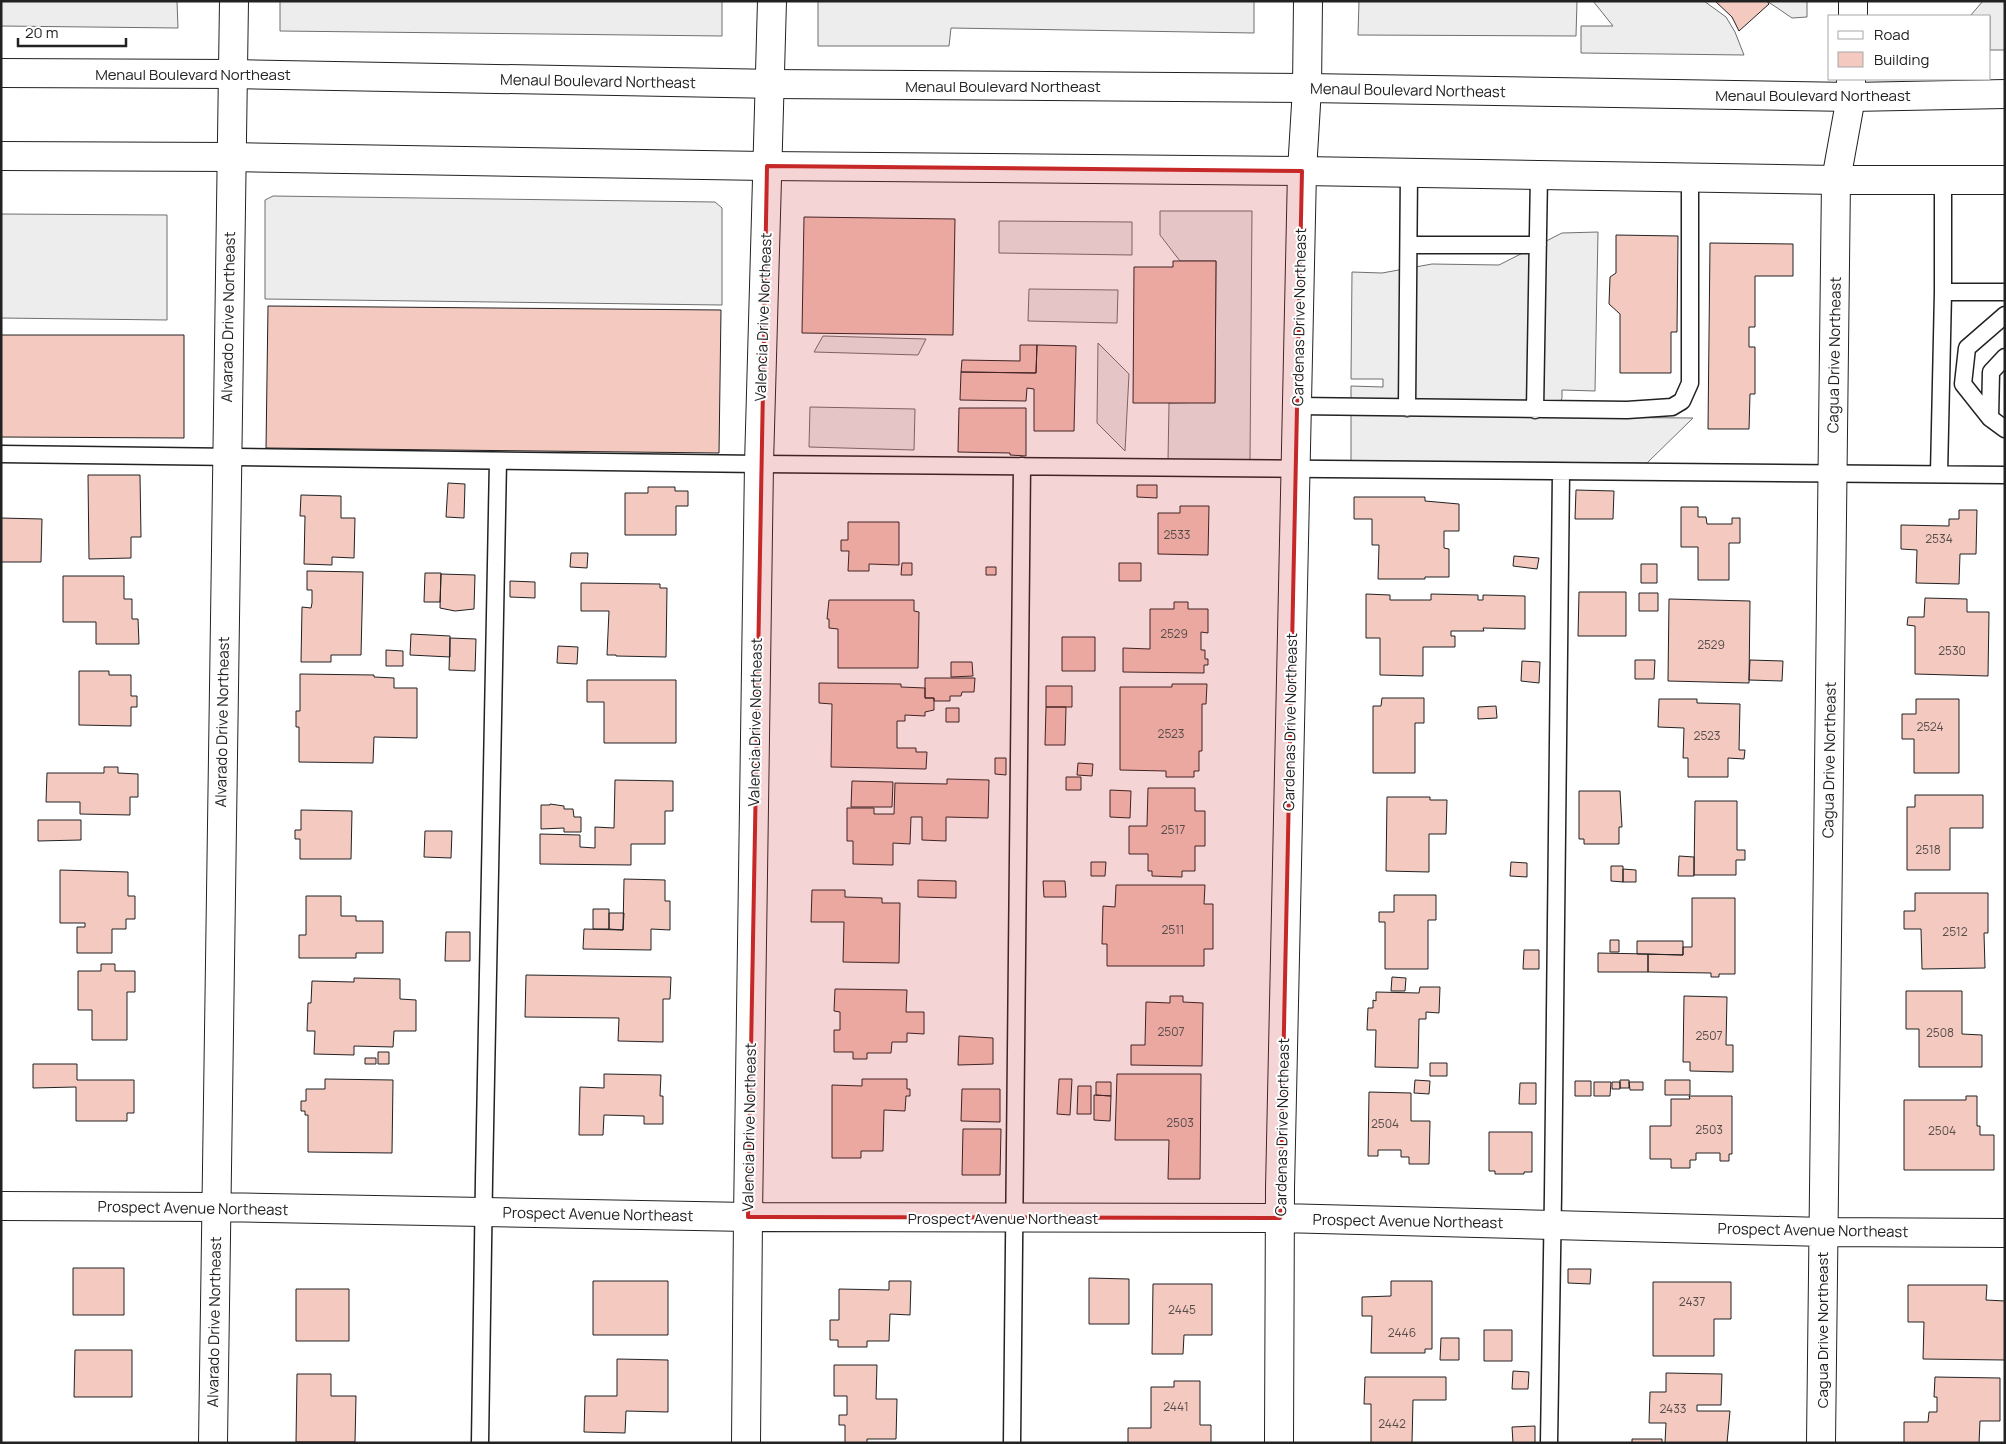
<svg xmlns="http://www.w3.org/2000/svg" width="2006" height="1444" viewBox="0 0 2006 1444" font-family="Manrope,sans-serif">
	<rect width="100%" height="100%" fill="#fff"/>
	<!-- parking -->
	<path fill="#ededed" stroke="#6f6f6f" d="M1,1h176l1,27 -177,-2z
		M280,1h442v35l-442,-5z
		M818,1h436v32l-303,-5 -2,18h-131z
		M1359,1h218l-1,35 -218,-1z
		M1593,1h111l22,16 9,15 9,23 -163,-2v-27h32z
		M1767,1h40v16l-15,1z
		M1983,1h22v49h-15v-34h-20z
		M273,196l442,6 7,6v97l-457,-6v-99z
		M1160,211h92l-2,251 -82,-1 1,-58 46,-1 1,-141h-36l-20,-26z
		M1,214l166,1v105l-166,-2z
		M999,221l133,1v33l-133,-2z
		M1598,232l-3,159 -33,-1v8l-7,19 138,1 -46,45 -296,-2v-75l32,1v-8h-32l1,-107 30,1 50,-9 67,1 63,-32z
		M1029,289l89,1 -1,33 -89,-2z
		M823,336l103,3 -8,16 -104,-3z
		M1098,343l31,31 -4,77 -28,-28z
		M810,407l105,2 -1,41 -105,-3z"/>
	<!-- building -->
	<path fill="#f3c9c0" stroke="#222" d="M1715,1h52l2,3 -30,27 -7,-14z
		M804,217l151,2 -2,116 -151,-2z
		M1616,235l62,1 -1,96h-6v41h-51v-59l-11,-10 1,-27 6,-4z
		M1710,243l83,1v32h-38v51h-6v20h6v47h-5l-1,35h-41z
		M1173,261h43l-1,142h-82l1,-136h39z
		M268,306l453,4 -2,143 -453,-5z
		M1,335h183v103l-183,-1z
		M1020,345h17l-1,28 -75,-1 1,-12 58,1z
		M1037,345l39,1 -2,85h-40v-42l-7,-1 -1,13 -66,-1 1,-28 75,1z
		M959,408h67v48l-16,-1v-2l-52,-1z
		M88,475h52l1,62h-10v21l-42,1z
		M448,483l17,1 -1,34 -18,-1z
		M1137,485h20v13l-20,-1z
		M648,487h27v4h13v15h-12v29h-51v-42h23z
		M1576,490l38,1 -1,28h-38z
		M301,495l40,1v22h14l-1,40 -22,-1v8l-28,-1 1,-48h-5z
		M1354,497h71v4l34,3v27h-15v17l5,1v28h-24v2h-47l1,-34h-7v-26h-18z
		M1180,506h29l-1,49 -50,-1v-41h22z
		M1681,507h17v10h8l1,7h25v-6h8v25h-11v37h-31v-33h-17z
		M1959,510h18l-1,44h-16l-1,30 -43,-1 1,-33 -16,-1v-24l48,1v-7h10z
		M1,518l41,1 -1,43h-40z
		M848,522h51v43l-30,-1v7h-21l1,-20h-8v-11h7z
		M571,553h17l-1,15 -17,-1z
		M1514,556l25,2 -2,11 -24,-3z
		M902,563h10v12h-11z
		M1119,563h22v18h-22z
		M1641,564h16v19h-16z
		M986,567h10v8h-10z
		M307,571l56,1 -2,83h-30v7h-30l1,-55 9,1 1,-5v-13h-5z
		M425,573h16l-1,29h-16z
		M441,574l34,1 -1,34 -19,2 -15,-3z
		M63,576h61v23h8v20h6l1,25h-43v-22h-33z
		M510,581l25,1v16l-25,-1z
		M581,583l79,1v4h7l-1,69 -50,-1v-1h-9l2,-44h-28z
		M1579,592h47v44h-48z
		M1639,593h19v18h-19z
		M1366,594l24,1v5h41v-6l47,1v5h5v-5l42,1v33l-42,-1 1,3h-33v5h4v11h-32v29l-43,-1v-37h-14z
		M1925,598l42,1v13h22l-1,64 -73,-2v-48l-8,-1 1,-8h16z
		M1669,599l81,2 -1,82 -81,-2z
		M829,600h85v11l5,1 -1,56h-80v-39l-9,-1v-9h-2z
		M1174,602h14v7h20v24l-7,-1v18h4v9h3v6h-4v8l-81,-1v-24l27,1v-40h24z
		M411,634l39,2v21l-40,-2z
		M1062,637h33v34h-33z
		M450,638l26,1 -1,32 -26,-1z
		M558,646l20,1 -1,17 -20,-1z
		M386,650l17,1v15h-17z
		M1635,660h20l-1,19h-19z
		M1750,660l33,1 -1,20 -33,-1z
		M1522,661l18,1 -1,21 -18,-2z
		M951,662h21l1,14 -22,1z
		M79,671h30v4h22v21h6v11h-6v19l-52,-1z
		M300,674l74,1v2l20,1v10h23v50l-43,-1 -1,26 -74,-1v-35h-3v-16h4z
		M925,678h50l-1,14h-12l-1,4h-11v5h-16v-3h-9z
		M587,680h89v63h-72v-41h-17z
		M819,683l82,1v3l24,1v10h9v12l-9,2v4l-20,-1v6h-8v27h19v4h11l-1,17 -95,-2 1,-63 -13,-1z
		M1172,684h35l-1,20h-4v47h-3v20h-5v6h-28v-6l-46,-1v-83h52z
		M1046,686h26v21h-26z
		M1382,698h42v25h-9v50h-42v-67h8z
		M1659,699h38v4l43,1 -1,46h6l-1,9 -16,-1v19h-40v-19h-5l1,-30 -26,-1z
		M1916,699h43v74h-45v-34h-12v-25h14z
		M1496,706l1,12 -19,1v-12z
		M1046,707h20l-1,38h-20z
		M946,708h13v14h-13z
		M995,758h11v17l-11,-1z
		M1078,763l15,1 -1,12 -15,-1z
		M104,767h14v6l20,1v23h-8v18l-50,-1v-12h-34l1,-29h57z
		M1066,777h15v13h-15z
		M947,779l42,1 -1,38 -42,-1v24l-24,-1v-23h-11l-1,27 -17,-1v22l-40,-1v-23h-6v-33h27v6h20l1,-31 52,1z
		M615,780l58,1v30h-8v33h-34v21l-91,-1v-30l40,1v12l15,1v-21l19,1z
		M852,781l41,1 -1,25h-41z
		M1148,788h47v23h10v35h-10v25h-13v6l-30,-1v-5h-4v-17h-19v-28h18z
		M1110,790l21,1 -1,27 -20,-1z
		M1579,791h41l2,36h-3v17h-35v-5h-5z
		M1915,795h68v33h-33v42h-43v-63h8z
		M1387,797h43v3h17l-1,34h-17v38l-43,-1z
		M1695,801h42v49h8v10h-9v15h-42z
		M550,804l14,2v3h9l1,8h7v15h-17v-4l-23,1v-24h9z
		M301,810l51,1 -1,48h-51v-20h-5v-9h6z
		M38,820h43v20l-43,1z
		M425,831h27l-1,27 -27,-1z
		M1679,856l15,1v19h-16z
		M1091,862h15l-1,14h-14z
		M1511,862l16,1v14l-17,-1z
		M1611,866h12v16l-12,-1z
		M1623,869l13,1v12h-13z
		M60,870l68,2v24h7v23h-9v10h-14v24h-35v-26h8v-4h-25z
		M624,879l41,1v21h5v29l-19,-1v21l-68,-1 1,-20 39,1z
		M918,880l38,1v17l-38,-1z
		M1043,881h22l1,16h-22z
		M1116,885h89l-1,19h9v45h-9v17h-97v-22h-5l1,-38 12,1z
		M812,890h33v7l37,1v5h18l-1,60 -56,-1 1,-40h-33z
		M1915,893h73v40h-4l1,35 -63,1 -1,-40h-17v-18h11z
		M1394,895h42v25h-8v49h-43v-47h-6v-10h15z
		M306,896h35v20h15v5h27v32h-27v5h-57v-23h7z
		M1692,898h43v76h-16v3h-8v-4l-63,-1v-18l35,1v-8h9z
		M593,909h16v20h-16z
		M609,913h15l-1,17 -14,-1z
		M446,932h24v29h-25z
		M1610,940h9v12h-9z
		M1637,941h46v14l-46,-1z
		M1524,950h15v19h-16z
		M1598,953l50,1v18h-50z
		M101,964h14v7h20v21h-8v48h-35v-30h-14v-39h23z
		M526,975l145,2 -1,22h-7v43l-45,-1 1,-23 -94,-1z
		M1392,977l14,1 -1,13h-14z
		M354,978l46,1v20l16,1v31h-22l-1,16 -39,-1v9l-40,-1 1,-23h-8l1,-28h3l1,-22 42,1z
		M1420,987h20l-1,26 -13,-1v7h-7l-1,49 -43,-1 1,-37h-9l1,-22h5v-8l3,1v-9l43,1z
		M835,989l72,1 -1,22h18v22l-17,-1v9h-15l-1,11h-24v6h-14v-7h-19v-22h6v-18l-6,-1z
		M1906,991h56v43l20,1v32h-63v-38h-13z
		M1170,996h13v6l20,1 -1,63 -71,-1v-20h14l1,-43 24,1z
		M1684,996l43,1 -1,48h7v27l-43,-1v-9h-7z
		M959,1036l34,2v26l-35,1z
		M378,1052h11v12h-11z
		M365,1058h11v6h-11z
		M1430,1063h17v13h-17z
		M33,1064h44v16h57v33h-7v8h-51v-34l-43,1z
		M604,1074l57,1 -1,21h3v28h-19v-8l-40,-1 -1,20h-24l1,-48 24,1z
		M1117,1074h84l-1,105h-32l1,-39h-54z
		M325,1079l68,1 -1,73 -84,-1v-37h-3v-4h-4v-10h5v-12h19z
		M862,1079h45v10h3v7h-4l-1,15 -21,-1 -1,41h-22v7h-29v-73l30,1z
		M1059,1079h13l-2,36 -13,-1z
		M1415,1080l15,1 -1,13 -15,-1z
		M1620,1080h9v8h-9z
		M1665,1080h25v15h-25z
		M1575,1081h16v15h-16z
		M1096,1082h15v14l-15,-1z
		M1594,1082h17l-1,14h-16z
		M1612,1082h8v7h-8z
		M1629,1082h14v8h-13z
		M1520,1083h16v21h-17z
		M1078,1086h13v28h-14z
		M962,1089h38v33l-39,-1z
		M1369,1092l42,1v28h19l-1,43h-20v-7h-8v-7h-23v6h-10z
		M1094,1095l17,1 -1,25 -16,-1z
		M1689,1096h43v58h-3v7h-9v-8h-24v7h-6v8h-19v-9h-21v-33h21v-27h19z
		M1966,1096h11v30h3v9h14v35h-90v-70h62z
		M963,1129h38l-1,46h-38z
		M1489,1132h43v40h-8v2h-29v-3h-6z
		M73,1268h51v47h-51z
		M1568,1269h23l-1,15 -22,-1z
		M1089,1278l40,1v45h-40z
		M593,1281h75v54h-75z
		M889,1281h22l-1,34 -20,-1 -1,27h-22v6h-29v-7h-8v-20h9v-31l50,1z
		M1391,1281h41v68h-7v4h-54l1,-37h-10v-19l29,-1z
		M1653,1282h78v37h-17v37h-61z
		M1153,1284h59v51h-28l-1,19h-31z
		M1908,1285h79l-1,15 19,1v59l-82,-1 1,-37h-16z
		M296,1289h53v52h-53z
		M1484,1330h28v31h-28z
		M1441,1338h18v22h-19z
		M75,1350h57v47h-58z
		M617,1359l51,1v52l-42,-1 -1,22 -41,-1 1,-36h32z
		M834,1365h43l-1,34h21l-1,40h-29v4h-22v-18h-6v-10h8v-19h-13z
		M1513,1371l16,1 -1,17h-16z
		M1666,1373l56,1 -1,31h-24v6h33l-3,32h-62l1,-20h-17l1,-31h16z
		M297,1374h34v22h25l-1,46h-59z
		M1365,1377h81v23h-33l-1,43h-41v-39h-7z
		M1935,1377l65,1v43h-20l-1,22h-75v-21h24l1,-10h8v-15h-3z
		M1174,1381h26v44h11v18h-83v-15h23v-41h23z
		M1535,1426v17h-22l-1,-16z
		M1632,1439h30v4h-30z"/>
	<g fill="none" stroke-linecap="round" stroke-linejoin="round">
		<defs>
			<path id="lane" d="M1409,245h129
				M1943,292h62
				M2005,315l-38,33 -4,36 27,34 15,11
				M1297,406l330,4 45,-3 10,-6 8,-18v-205
				M1407,408l2,-236
				M1535,410l4,-235
				M1990,418l1,-46 14,-15
				M1,454l758,10 1246,11
				M1939,474l4,-182v-112
				M480,1443l4,-263 14,-719
				M1012,1443l10,-977
				M1549,1443l4,-249 8,-722"/>
			<path id="street" d="M1853,16v-15
				M1,1206l215,1 532,10 532,1 543,14 182,1
				M213,1443l21,-1442
				M746,1443l2,-226 11,-753 13,-463
				M1279,1443l1,-255 22,-1017 5,-83 1,-87
				M1821,1443l15,-1263 15,-83v-18"/>
			<path id="secondary" d="M1,73l231,1 539,10 536,4 544,9 154,-3
				M1,156l229,1 537,9 535,5 534,9h169"/>
		</defs>
		<!-- lane casing -->
		<use href="#lane" stroke="#222" stroke-width="19"/>
		<!-- street casing -->
		<use href="#street" stroke="#222" stroke-width="30"/>
		<!-- secondary casing -->
		<use href="#secondary" stroke="#222" stroke-width="30"/>
		<!-- lane -->
		<use href="#lane" stroke="#fff" stroke-width="16"/>
		<!-- street -->
		<use href="#street" stroke="#fff" stroke-width="28"/>
		<!-- secondary -->
		<use href="#secondary" stroke="#fff" stroke-width="28"/>
	</g>
	<!-- marked area -->
	<path fill="#c62828" fill-opacity="0.2" stroke="#c62828" stroke-width="4" stroke-linejoin="round" d="M767,166l535,5 -22,1047 -532,-1z"/>
	<g text-anchor="middle" dominant-baseline="central" stroke-width="4" stroke-linejoin="round" paint-order="stroke">
		<!-- number labels -->
		<g font-size="12" fill="#564c4a">
			<text x="1177" y="534">2533</text>
			<text x="1939" y="538">2534</text>
			<text x="1174" y="633">2529</text>
			<text x="1711" y="644">2529</text>
			<text x="1952" y="650">2530</text>
			<text x="1930" y="726">2524</text>
			<text x="1171" y="733">2523</text>
			<text x="1707" y="735">2523</text>
			<text x="1173" y="829">2517</text>
			<text x="1928" y="849">2518</text>
			<text x="1173" y="929">2511</text>
			<text x="1955" y="931">2512</text>
			<text x="1171" y="1031">2507</text>
			<text x="1940" y="1032">2508</text>
			<text x="1709" y="1035">2507</text>
			<text x="1180" y="1122">2503</text>
			<text x="1385" y="1123">2504</text>
			<text x="1709" y="1129">2503</text>
			<text x="1942" y="1130">2504</text>
			<text x="1692" y="1301">2437</text>
			<text x="1182" y="1309">2445</text>
			<text x="1402" y="1332">2446</text>
			<text x="1176" y="1406">2441</text>
			<text x="1673" y="1408">2433</text>
			<text x="1392" y="1423">2442</text>
		</g>
		<!-- street labels -->
		<g font-size="15" fill="#222" stroke="#fff">
			<text x="193" y="74">Menaul Boulevard Northeast</text>
			<text transform="translate(598 81) rotate(1)">Menaul Boulevard Northeast</text>
			<text x="1003" y="86">Menaul Boulevard Northeast</text>
			<text transform="translate(1408 90) rotate(1)">Menaul Boulevard Northeast</text>
			<text x="1813" y="95">Menaul Boulevard Northeast</text>
			<text transform="translate(228 317) rotate(-89)">Alvarado Drive Northeast</text>
			<text transform="translate(763 317) rotate(-88)">Valencia Drive Northeast</text>
			<text transform="translate(1299 317) rotate(-89)">Cardenas Drive Northeast</text>
			<text transform="translate(1834 355) rotate(-89)">Cagua Drive Northeast</text>
			<text transform="translate(222 722) rotate(-89)">Alvarado Drive Northeast</text>
			<text transform="translate(755 722) rotate(-89)">Valencia Drive Northeast</text>
			<text transform="translate(1290 722) rotate(-89)">Cardenas Drive Northeast</text>
			<text transform="translate(1829 760) rotate(-89)">Cagua Drive Northeast</text>
			<text transform="translate(749 1127) rotate(-89)">Valencia Drive Northeast</text>
			<text transform="translate(1282 1127) rotate(-89)">Cardenas Drive Northeast</text>
			<text transform="translate(193 1208) rotate(1)">Prospect Avenue Northeast</text>
			<text transform="translate(598 1214) rotate(1)">Prospect Avenue Northeast</text>
			<text x="1003" y="1218">Prospect Avenue Northeast</text>
			<text transform="translate(1408 1221) rotate(1)">Prospect Avenue Northeast</text>
			<text transform="translate(1813 1230) rotate(1)">Prospect Avenue Northeast</text>
			<text transform="translate(214 1322) rotate(-89)">Alvarado Drive Northeast</text>
			<text transform="translate(1822 1330) rotate(-90)">Cagua Drive Northeast</text>
		</g>
	</g>
	<!-- border -->
	<rect width="2006" height="1444" fill="none" stroke="#222222" stroke-width="5"/>
	<!-- legend -->
	<rect x="1828" y="15" width="162" height="65" fill="#ffffff" stroke="#a7a7a7"/>
	<rect x="1838" y="31" width="25" height="8" fill="#ffffff" stroke="#a7a7a7"/>
	<text x="1874" y="40" font-size="15" fill="#222222">Road</text>
	<rect x="1838" y="52" width="25" height="15" fill="#f3c9c0" stroke="#a7a7a7"/>
	<text x="1874" y="65" font-size="15" fill="#222222">Building</text>
	<!-- scale -->
	<path d="M18 38v8h108v-8" fill="none" stroke="#222222" stroke-width="2.5"/>
	<text x="25" y="38" font-size="15" fill="#222222" stroke="#ffffff" stroke-width="4" paint-order="stroke">20 m</text>
</svg>
